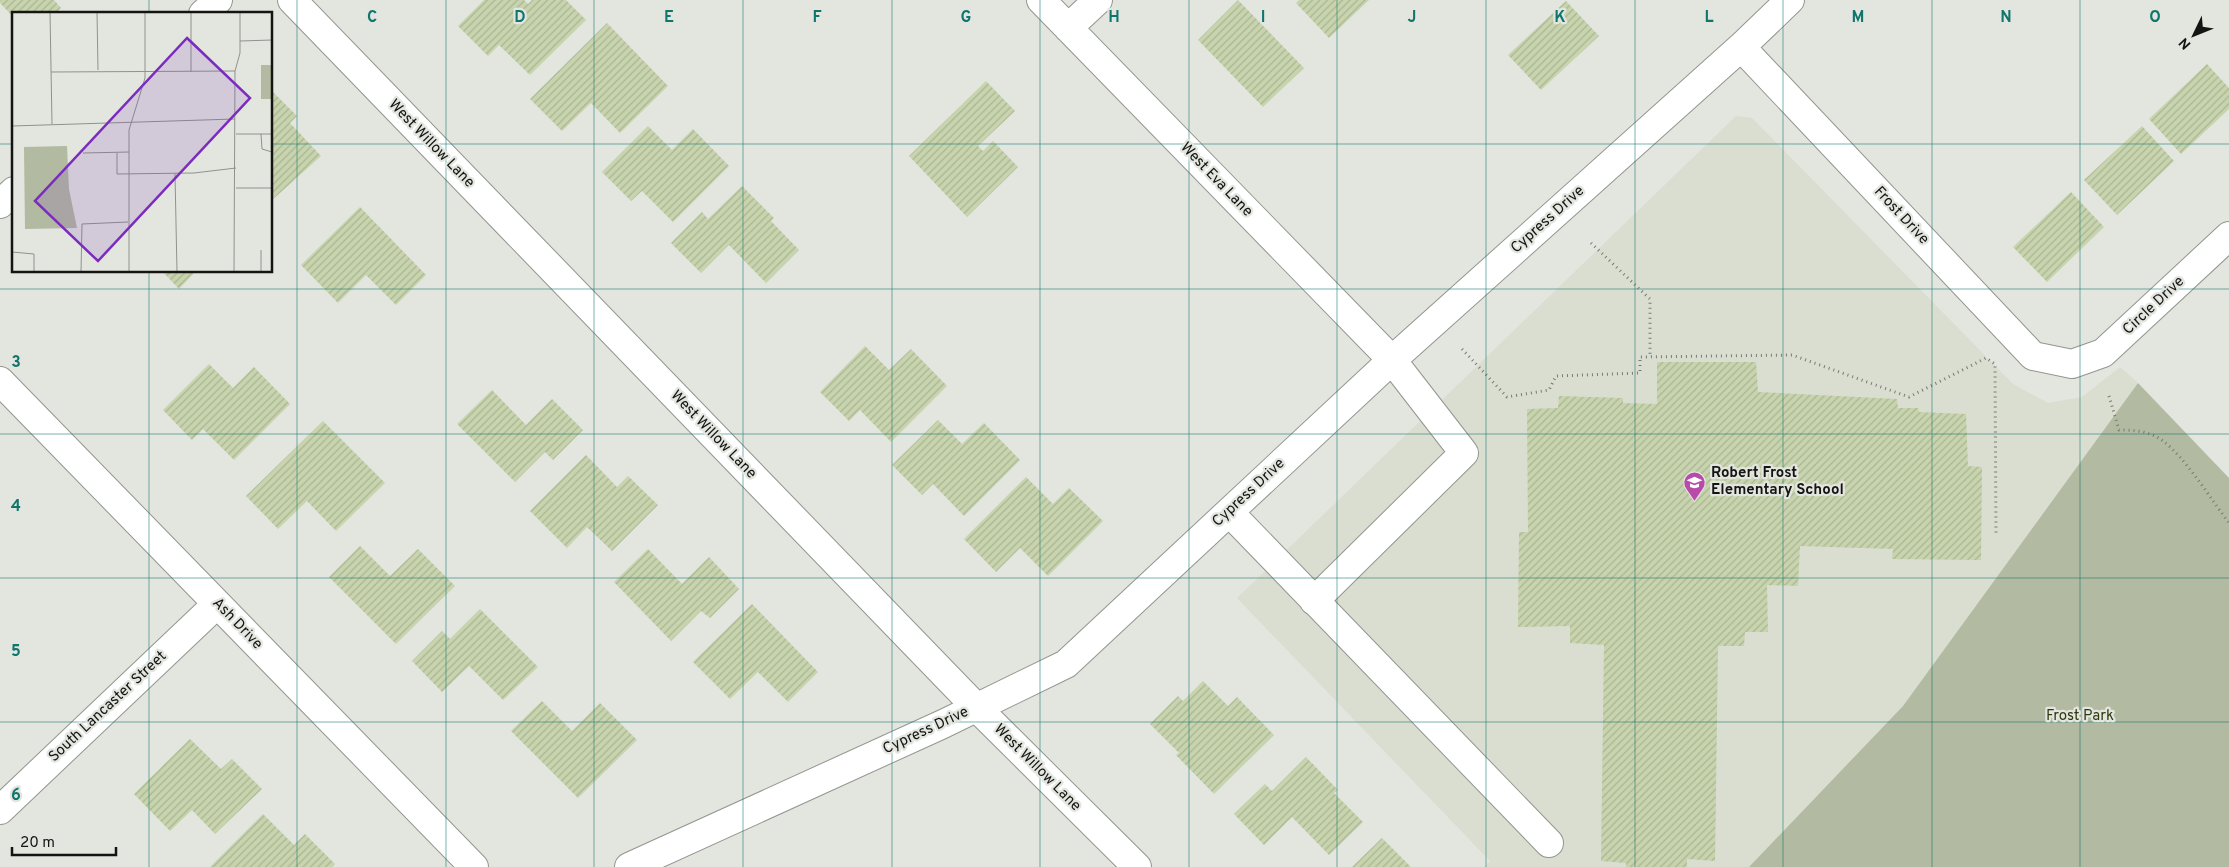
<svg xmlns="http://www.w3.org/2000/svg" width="2229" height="867" viewBox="0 0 2229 867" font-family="Overpass,sans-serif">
	<defs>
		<pattern id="building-hatch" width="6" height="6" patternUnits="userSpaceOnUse" patternTransform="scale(1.25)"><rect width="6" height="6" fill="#c7d4ad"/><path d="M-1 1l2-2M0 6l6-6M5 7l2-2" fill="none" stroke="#aab594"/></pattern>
	</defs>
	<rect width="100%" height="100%" fill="#e3e5df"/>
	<!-- built -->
	<path fill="#d9ded0" d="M1736,116l16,2 261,266 35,19 34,-6 38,-30 18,16 -235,323 -154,161h-265l6,-6 -253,-263z"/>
	<!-- park -->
	<path fill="#b2baa1" d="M2138,383l91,95v389h-480l154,-161z"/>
	<!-- building -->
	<path fill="url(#building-hatch)" d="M0,0h54l7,8 -6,6h-41v4l-14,-15z
		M484,0h40l4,4 4,-4h34l20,20 -56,55 -31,-30 -11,11 -30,-30z
		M1238,0l66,68 -41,39 -65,-67z
		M1299,0h70l-40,38 -33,-35z
		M1566,1l33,35 -58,54 -33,-35z
		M607,23l61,63 -48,47 -29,-30 -29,28 -32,-32z
		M2207,64l22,24v21l-48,45 -32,-35z
		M986,81l29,30 -37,35 5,5 10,-10 25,26 -51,50 -58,-61z
		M271,90l26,26 -7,7 31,33 -50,45z
		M648,126l24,24 21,-21 36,37 -56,56 -31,-31 -11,10 -29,-29z
		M2142,126l32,35 -57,54 -33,-35z
		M742,186l32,32 -3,3 28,29 -33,33 -37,-38 -28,28 -30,-30 31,-31 6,7z
		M2071,192l33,35 -57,55 -34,-35z
		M360,207l66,68 -30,30 -30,-30 -28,28 -37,-38z
		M162,271h34l-17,18z
		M865,346l24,24 22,-21 36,37 -56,56 -31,-32 -11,11 -29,-29z
		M1657,362h99l2,30 139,7 1,9h20l1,4 47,2 2,52 14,1 -1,93 -89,-1 1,-10 -93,-3 -2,40 -31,-1 1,47h-23l-1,14h-26l-3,215 -28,-2v8h-61v-4l-25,-2 3,-216 -34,-2v-17l-52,1 1,-95h9l-1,-123 31,-1 1,-12 64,2v5l34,1z
		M209,364l24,24 21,-21 36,37 -56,56 -31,-31 -11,11 -29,-30z
		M492,390l34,35 26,-26 31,31 -30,30 -8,-8 -30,30 -58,-58z
		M938,420l24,24 22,-21 36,37 -56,56 -31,-32 -11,11 -30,-30z
		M323,421l62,62 -49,48 -29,-30 -29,28 -32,-33z
		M586,455l31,32 11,-11 30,29 -46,46 -25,-24 -20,21 -37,-37z
		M1026,477l27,27 16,-16 34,33 -55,55 -28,-28 -24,24 -32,-33z
		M360,546l30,30 28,-27 37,37 -59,58 -67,-67z
		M648,549l34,35 27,-27 30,32 -29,29 -9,-7 -30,30 -57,-59z
		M752,604l66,68 -30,30 -30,-30 -28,27 -37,-37z
		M480,609l58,58 -35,33 -34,-34 -27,26 -30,-31 30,-30 8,8z
		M1203,681l25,25 9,-9 37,38 -60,59 -38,-39 3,-2 -29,-29 28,-28 5,5z
		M542,701l30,30 28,-28 37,37 -59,58 -67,-67z
		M190,739l31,30 11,-10 30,30 -47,45 -23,-24 -22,21 -36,-37z
		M1306,757l32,33 -4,3 29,29 -34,33 -37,-38 -28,28 -30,-31 31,-30 7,7z
		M263,814l31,31 11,-11 30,30 -3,3h-122z
		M1382,838l29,29h-59z"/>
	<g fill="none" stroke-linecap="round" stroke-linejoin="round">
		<defs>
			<path id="minor" d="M292,0l684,707 161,160
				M1041,0l351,360 72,93 -150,148
				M203,14l15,-14
				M1068,28l30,-28
				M1741,47l292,309 39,8 31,-11 126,-117
				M0,204l14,-13
				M0,381l474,486
				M1229,512l320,331
				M0,810l217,-206
				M629,867l314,-143 123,-60 326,-304 349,-313 49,-47"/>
		</defs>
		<!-- minor casing -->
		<use href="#minor" stroke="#93968f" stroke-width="30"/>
		<!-- path -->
		<path stroke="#797a76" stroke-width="3" stroke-dasharray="1 4" stroke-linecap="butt" d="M1591,243l59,56v57
			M1462,349l45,48 42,-7 7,-14 84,-3v-16l152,-2 117,42 77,-39 9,6 1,172
			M2109,396l10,34c15,0 31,1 44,11 21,15 50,61 66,82"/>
		<!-- minor -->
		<use href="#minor" stroke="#fff" stroke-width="28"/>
	</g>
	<!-- grid -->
	<path fill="none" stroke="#0f766e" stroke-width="1" stroke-opacity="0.55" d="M149,0v14M297,0v867M446,0v867M594,0v867M743,0v867M892,0v867M1040,0v867M1189,0v867M1337,0v867M1486,0v867M1635,0v867M1783,0v867M1932,0v867M2080,0v867M0,144h14M271,144h1958M149,271v596M0,289h2229M0,434h2229M0,578h2229M0,722h2229"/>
	<!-- icons -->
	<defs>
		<symbol id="school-pin" viewBox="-11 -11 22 30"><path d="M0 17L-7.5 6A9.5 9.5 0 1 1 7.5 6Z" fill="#b84baa" stroke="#e3e5df"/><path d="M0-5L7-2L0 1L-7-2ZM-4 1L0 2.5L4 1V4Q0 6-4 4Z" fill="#fff"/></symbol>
	</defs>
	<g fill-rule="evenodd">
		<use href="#school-pin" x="1682" y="470" width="25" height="34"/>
	</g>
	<g text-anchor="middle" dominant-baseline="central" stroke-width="4.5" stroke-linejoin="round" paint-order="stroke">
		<!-- street labels -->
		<g font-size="15" fill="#141513" stroke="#e3e5df">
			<text transform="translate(431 144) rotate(46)">West Willow Lane</text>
			<text transform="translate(1216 180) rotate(46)">West Eva Lane</text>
			<text transform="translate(1901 216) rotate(47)">Frost Drive</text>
			<text transform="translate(1548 220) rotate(-42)">Cypress Drive</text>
			<text transform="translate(2154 306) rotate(-43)">Circle Drive</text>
			<text transform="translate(713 435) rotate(46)">West Willow Lane</text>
			<text transform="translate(1249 493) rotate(-43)">Cypress Drive</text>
			<text transform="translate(237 624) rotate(46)">Ash Drive</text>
			<text transform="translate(108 707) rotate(-43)">South Lancaster Street</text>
			<text transform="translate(926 731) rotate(-25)">Cypress Drive</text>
			<text transform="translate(1037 768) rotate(45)">West Willow Lane</text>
		</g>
		<!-- poi labels -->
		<g font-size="15" font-weight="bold" fill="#141513" stroke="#e3e5df" text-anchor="start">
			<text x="1711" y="473">Robert Frost<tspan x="1711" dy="17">Elementary School</tspan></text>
		</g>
		<!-- park labels -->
		<g font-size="15" fill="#2e3a0e" stroke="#e3e5df">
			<text x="2080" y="716">Frost Park</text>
		</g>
	</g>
	<!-- overview -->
	<g transform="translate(12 12)">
		<rect width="260" height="260" fill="#e3e5df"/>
		<path d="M249,53h11v34h-11z" fill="#b2baa1"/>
		<path d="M55,134l2,43 8,39 -52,1 -1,-82z" fill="#b2baa1"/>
		<path fill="none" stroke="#90928d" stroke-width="1" d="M38,0l2,112M85,0l1,58M179,0v60M228,29l32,-1M39,60l184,-1M0,114l223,-7M224,122h36M249,122l1,15 10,3M71,141l46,-1M105,141v21l77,-1 42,-5M163,162l2,98M224,176h36M249,238v22M0,240l22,2v18M69,260l1,-48 46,-2M117,260v-142l16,-52v-66M222,260l1,-201 5,-18v-41"/>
		<path fill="#7b2cbf" fill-opacity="0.15" stroke="#7b2cbf" stroke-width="2.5" d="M175,26l63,60 -152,163 -63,-60z"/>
		<rect width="260" height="260" fill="none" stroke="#141513" stroke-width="2.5"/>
	</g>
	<g font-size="16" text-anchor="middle" font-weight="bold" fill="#0f766e" stroke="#e3e5df" stroke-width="4.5" stroke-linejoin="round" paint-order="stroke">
		<text x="372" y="22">C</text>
		<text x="520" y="22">D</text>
		<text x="669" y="22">E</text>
		<text x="817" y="22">F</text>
		<text x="966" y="22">G</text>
		<text x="1114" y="22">H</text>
		<text x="1263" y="22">I</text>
		<text x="1412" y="22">J</text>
		<text x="1560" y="22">K</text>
		<text x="1709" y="22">L</text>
		<text x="1858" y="22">M</text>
		<text x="2006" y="22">N</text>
		<text x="2155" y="22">O</text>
		<text x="16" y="367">3</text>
		<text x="16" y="511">4</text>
		<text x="16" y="656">5</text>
		<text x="16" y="800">6</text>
	</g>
	<!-- north arrow -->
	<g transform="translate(2194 35) rotate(227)" stroke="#e3e5df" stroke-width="4" paint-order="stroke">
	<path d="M0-4L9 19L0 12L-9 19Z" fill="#141513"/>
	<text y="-8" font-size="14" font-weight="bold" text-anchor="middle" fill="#141513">N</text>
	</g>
	<!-- scale -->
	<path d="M12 847v8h104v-8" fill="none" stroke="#141513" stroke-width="2.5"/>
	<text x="20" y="847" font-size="15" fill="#141513" stroke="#e3e5df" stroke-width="4" paint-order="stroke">20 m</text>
</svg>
